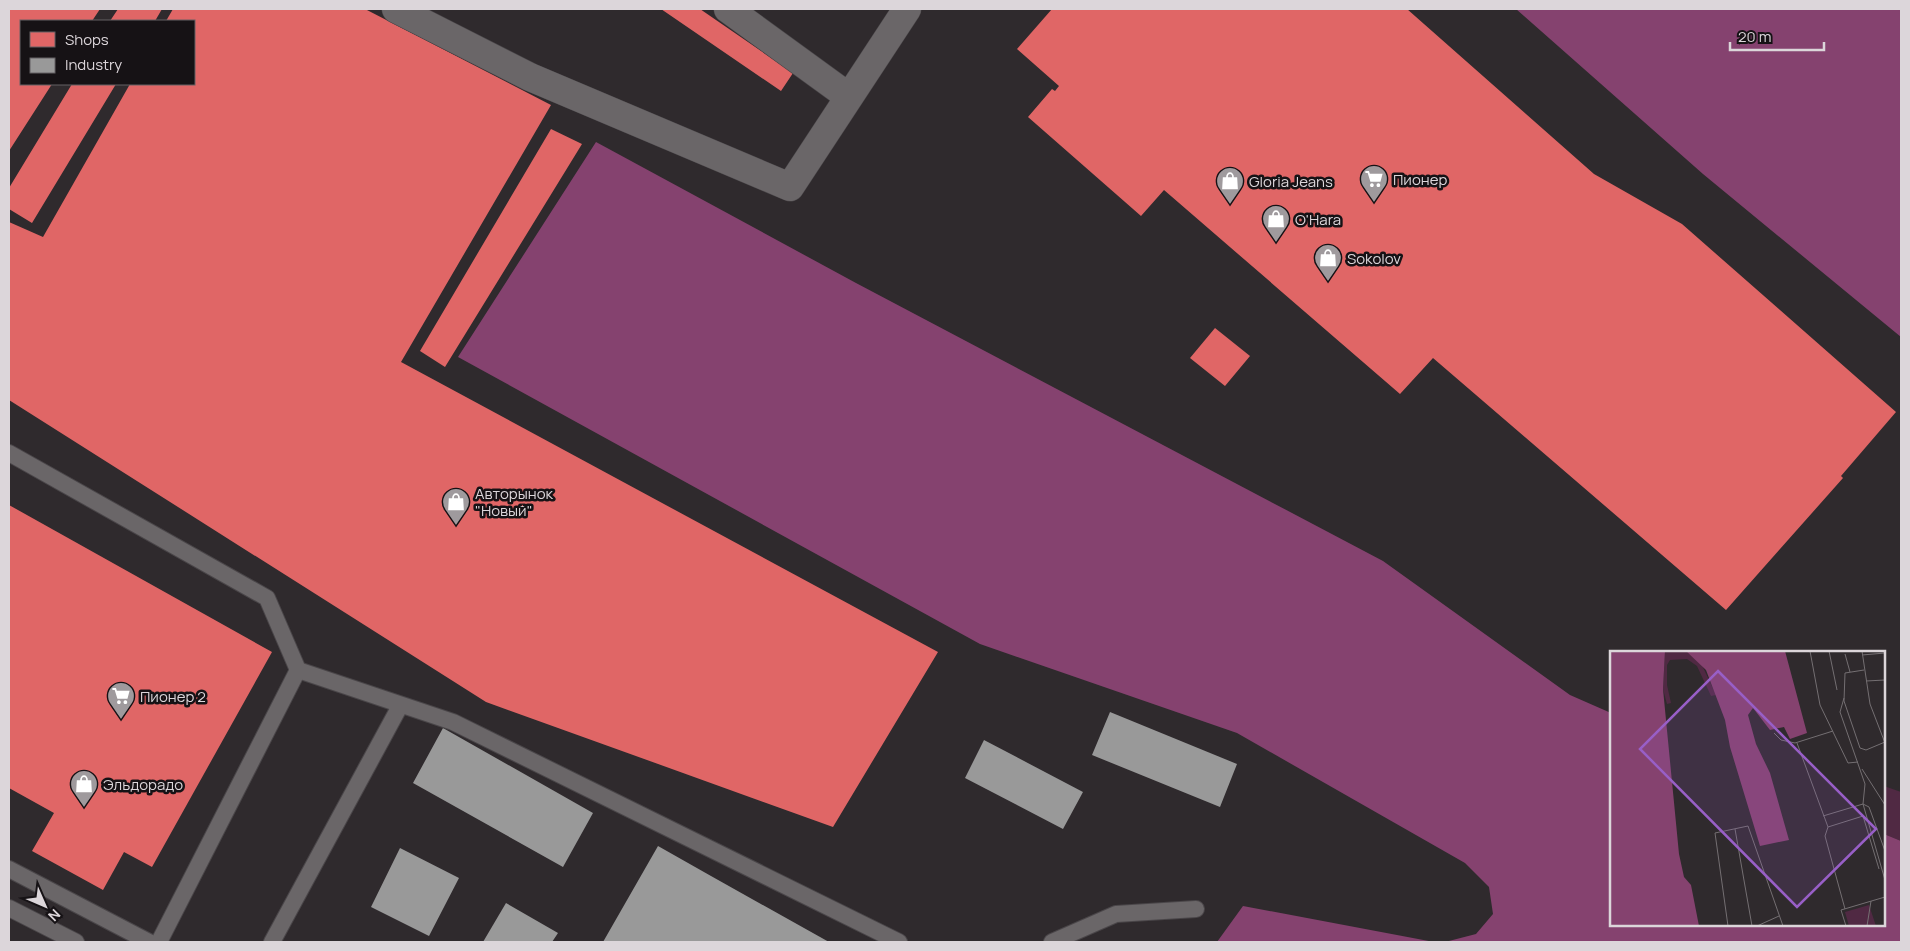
<svg xmlns="http://www.w3.org/2000/svg" width="1910" height="951" viewBox="0 0 1910 951" font-family="Manrope,sans-serif">
	<rect width="100%" height="100%" fill="#2f2a2d"/>
	<!-- green -->
	<path fill="#502943" d="M1884,786l17,6v49l-17,-7z"/>
	<!-- water -->
	<path fill="#85426f" d="M1516,9h385v328l-198,-163z
		M596,142l260,141 527,278 187,134 41,18v212h273v-91l17,7v101h-456l31,-8 17,-20 -4,-27 -24,-24 -228,-130 -257,-89 -522,-287z
		M1243,906l191,36h-217z"/>
	<!-- shops -->
	<path fill="#e06666" d="M9,9h91l-8,12h-71v63h31l-43,67z
		M118,9h44l-7,12h-45z
		M173,9h192l186,96 -150,257 537,290 -105,175 -347,-125 -477,-302v-178l34,15 87,-153h64v-63h-28z
		M661,9h39l93,64 -12,18z
		M1052,9h355l187,165 88,50 214,188 -55,64 2,2 -117,132 -293,-252 -33,36 -236,-204 -23,26 -113,-99 24,-28 3,2 4,-5 -42,-37z
		M72,84h44l-84,139 -23,-14v-21z
		M551,129l31,15 -137,223 -25,-16z
		M1215,328l35,28 -25,30 -35,-28z
		M9,505l263,147 -120,215 -28,-15 -21,38 -71,-39 22,-38 -45,-25z"/>
	<!-- industry -->
	<path fill="#999" d="M1110,712l127,52 -17,43 -128,-52z
		M443,728l150,85 -30,54 -150,-84z
		M984,740l99,52 -20,37 -98,-51z
		M658,846l53,30 118,66h-226z
		M400,848l59,30 -30,58 -58,-29z
		M506,903l52,30 -6,9h-69z"/>
	<g fill="none" stroke-linecap="round" stroke-linejoin="round">
		<defs>
			<path id="lane" d="M9,453l258,145 31,72 155,52 446,220
				M9,869l140,73
				M9,908l67,34
				M159,942l139,-272
				M272,942l128,-236
				M1052,942l64,-28 80,-5"/>
			<path id="street" d="M396,9l134,68 260,110 117,-178
				M728,9l121,88"/>
		</defs>
		<!-- lane casing -->
		<use href="#lane" stroke="#4a4649" stroke-width="18"/>
		<!-- street casing -->
		<use href="#street" stroke="#4a4649" stroke-width="29"/>
		<!-- lane -->
		<use href="#lane" stroke="#6a6668" stroke-width="16"/>
		<!-- street -->
		<use href="#street" stroke="#6a6668" stroke-width="28"/>
	</g>
	<!-- icons -->
	<defs>
		<symbol id="supermarket-pin" viewBox="-11 -11 22 30"><path d="M0 17L-7.5 6A9.5 9.5 0 1 1 7.5 6Z" fill="#9f9a9d" stroke="#161215"/><path d="M-6-5.5h2.5l.6 2H6L4.5 2H-2.5L-4.4-4H-6ZM-1.5 3.2a1.3 1.3 0 1 0 .1 0ZM3 3.2a1.3 1.3 0 1 0 .1 0Z" fill="#fff"/></symbol>
		<symbol id="shop-pin" viewBox="-11 -11 22 30"><path d="M0 17L-7.5 6A9.5 9.5 0 1 1 7.5 6Z" fill="#9f9a9d" stroke="#161215"/><path d="M-5-2.5h2.3a2.7 3.5 0 0 1 5.4 0H5L5.5 6h-11ZM-1.5-2.5h3a1.5 2.3 0 0 0-3 0Z" fill="#fff"/></symbol>
	</defs>
	<g fill-rule="evenodd">
		<use href="#supermarket-pin" x="1358" y="163" width="32" height="43"/>
		<use href="#shop-pin" x="1214" y="165" width="32" height="43"/>
		<use href="#shop-pin" x="1260" y="203" width="32" height="43"/>
		<use href="#shop-pin" x="1312" y="242" width="32" height="43"/>
		<use href="#shop-pin" x="440" y="486" width="32" height="43"/>
		<use href="#supermarket-pin" x="105" y="680" width="32" height="43"/>
		<use href="#shop-pin" x="68" y="768" width="32" height="43"/>
	</g>
	<g text-anchor="middle" dominant-baseline="central" stroke-width="5" stroke-linejoin="round" paint-order="stroke">
		<!-- poi labels -->
		<g font-size="15" fill="#dcd6da" stroke="#161215" text-anchor="start">
			<text x="1393" y="179">Пионер</text>
			<text x="1249" y="181">Gloria Jeans</text>
			<text x="1295" y="219">O'Hara</text>
			<text x="1347" y="258">Sokolov</text>
			<text x="475" y="493">Авторынок<tspan x="475" dy="17">"Новый"</tspan></text>
			<text x="140" y="696">Пионер 2</text>
			<text x="103" y="784">Эльдорадо</text>
		</g>
	</g>
	<!-- overview -->
	<g transform="translate(1610 651)">
		<rect width="275" height="275" fill="#2f2a2d"/>
		<path d="M55,0h21l15,12 15,32 -5,1 -14,-30 -10,-7 -17,1 -3,5v20l4,18 -4,1 -4,-15zM259,254l7,21h-27l-4,-14z" fill="#502943"/>
		<path d="M0,0h55l-2,38 16,165 5,23 7,8 8,41h-89zM76,0h99l22,82 -17,6 -6,-12 -14,3 -17,-22 -5,7 8,29 14,29 19,67 -29,6 -30,-99 -5,-27 -19,-50z" fill="#85426f"/>
		<path fill="none" stroke="#746f72" stroke-width="1" d="M200,0l10,54 28,58 10,-1M219,0l8,39M252,0l8,53 15,39M235,3l5,18M252,4l23,-2M254,19l-19,3 -1,28 16,47 6,2 19,-8M256,30l19,-1M234,47l-4,14 25,72 -2,20 22,76M164,82l7,7 14,3 38,-12M187,92l31,84 -3,9 20,73M252,118l23,36M213,165l40,-12 6,3 16,44M218,176l35,-11 16,53M125,178l17,97M118,275l-13,-93 33,-7 35,100M147,275l22,-10M236,275l-5,-16 44,-13M257,275l4,-25"/>
		<path fill="#985fc7" fill-opacity="0.15" stroke="#985fc7" stroke-width="2.5" d="M108,20l158,158 -79,78 -157,-158z"/>
		<rect width="275" height="275" fill="none" stroke="#dcd6da" stroke-width="2.5"/>
	</g>
	<!-- border -->
	<rect width="1910" height="951" fill="none" stroke="#dcd6da" stroke-width="20"/>
	<!-- legend -->
	<rect x="20" y="20" width="175" height="65" fill="#161215" stroke="#656064"/>
	<rect x="30" y="32" width="25" height="15" fill="#e06666" stroke="#656064"/>
	<text x="65" y="45" font-size="15" fill="#dcd6da">Shops</text>
	<rect x="30" y="58" width="25" height="15" fill="#999999" stroke="#656064"/>
	<text x="65" y="70" font-size="15" fill="#dcd6da">Industry</text>
	<!-- north arrow -->
	<g transform="translate(45 906) rotate(135)" stroke="#161215" stroke-width="4" paint-order="stroke">
	<path d="M0-4L9 19L0 12L-9 19Z" fill="#dcd6da"/>
	<text y="-8" font-size="14" font-weight="bold" text-anchor="middle" fill="#dcd6da">N</text>
	</g>
	<!-- scale -->
	<path d="M1730 42v8h94v-8" fill="none" stroke="#dcd6da" stroke-width="2.5"/>
	<text x="1738" y="42" font-size="15" fill="#dcd6da" stroke="#161215" stroke-width="4" paint-order="stroke">20 m</text>
</svg>
